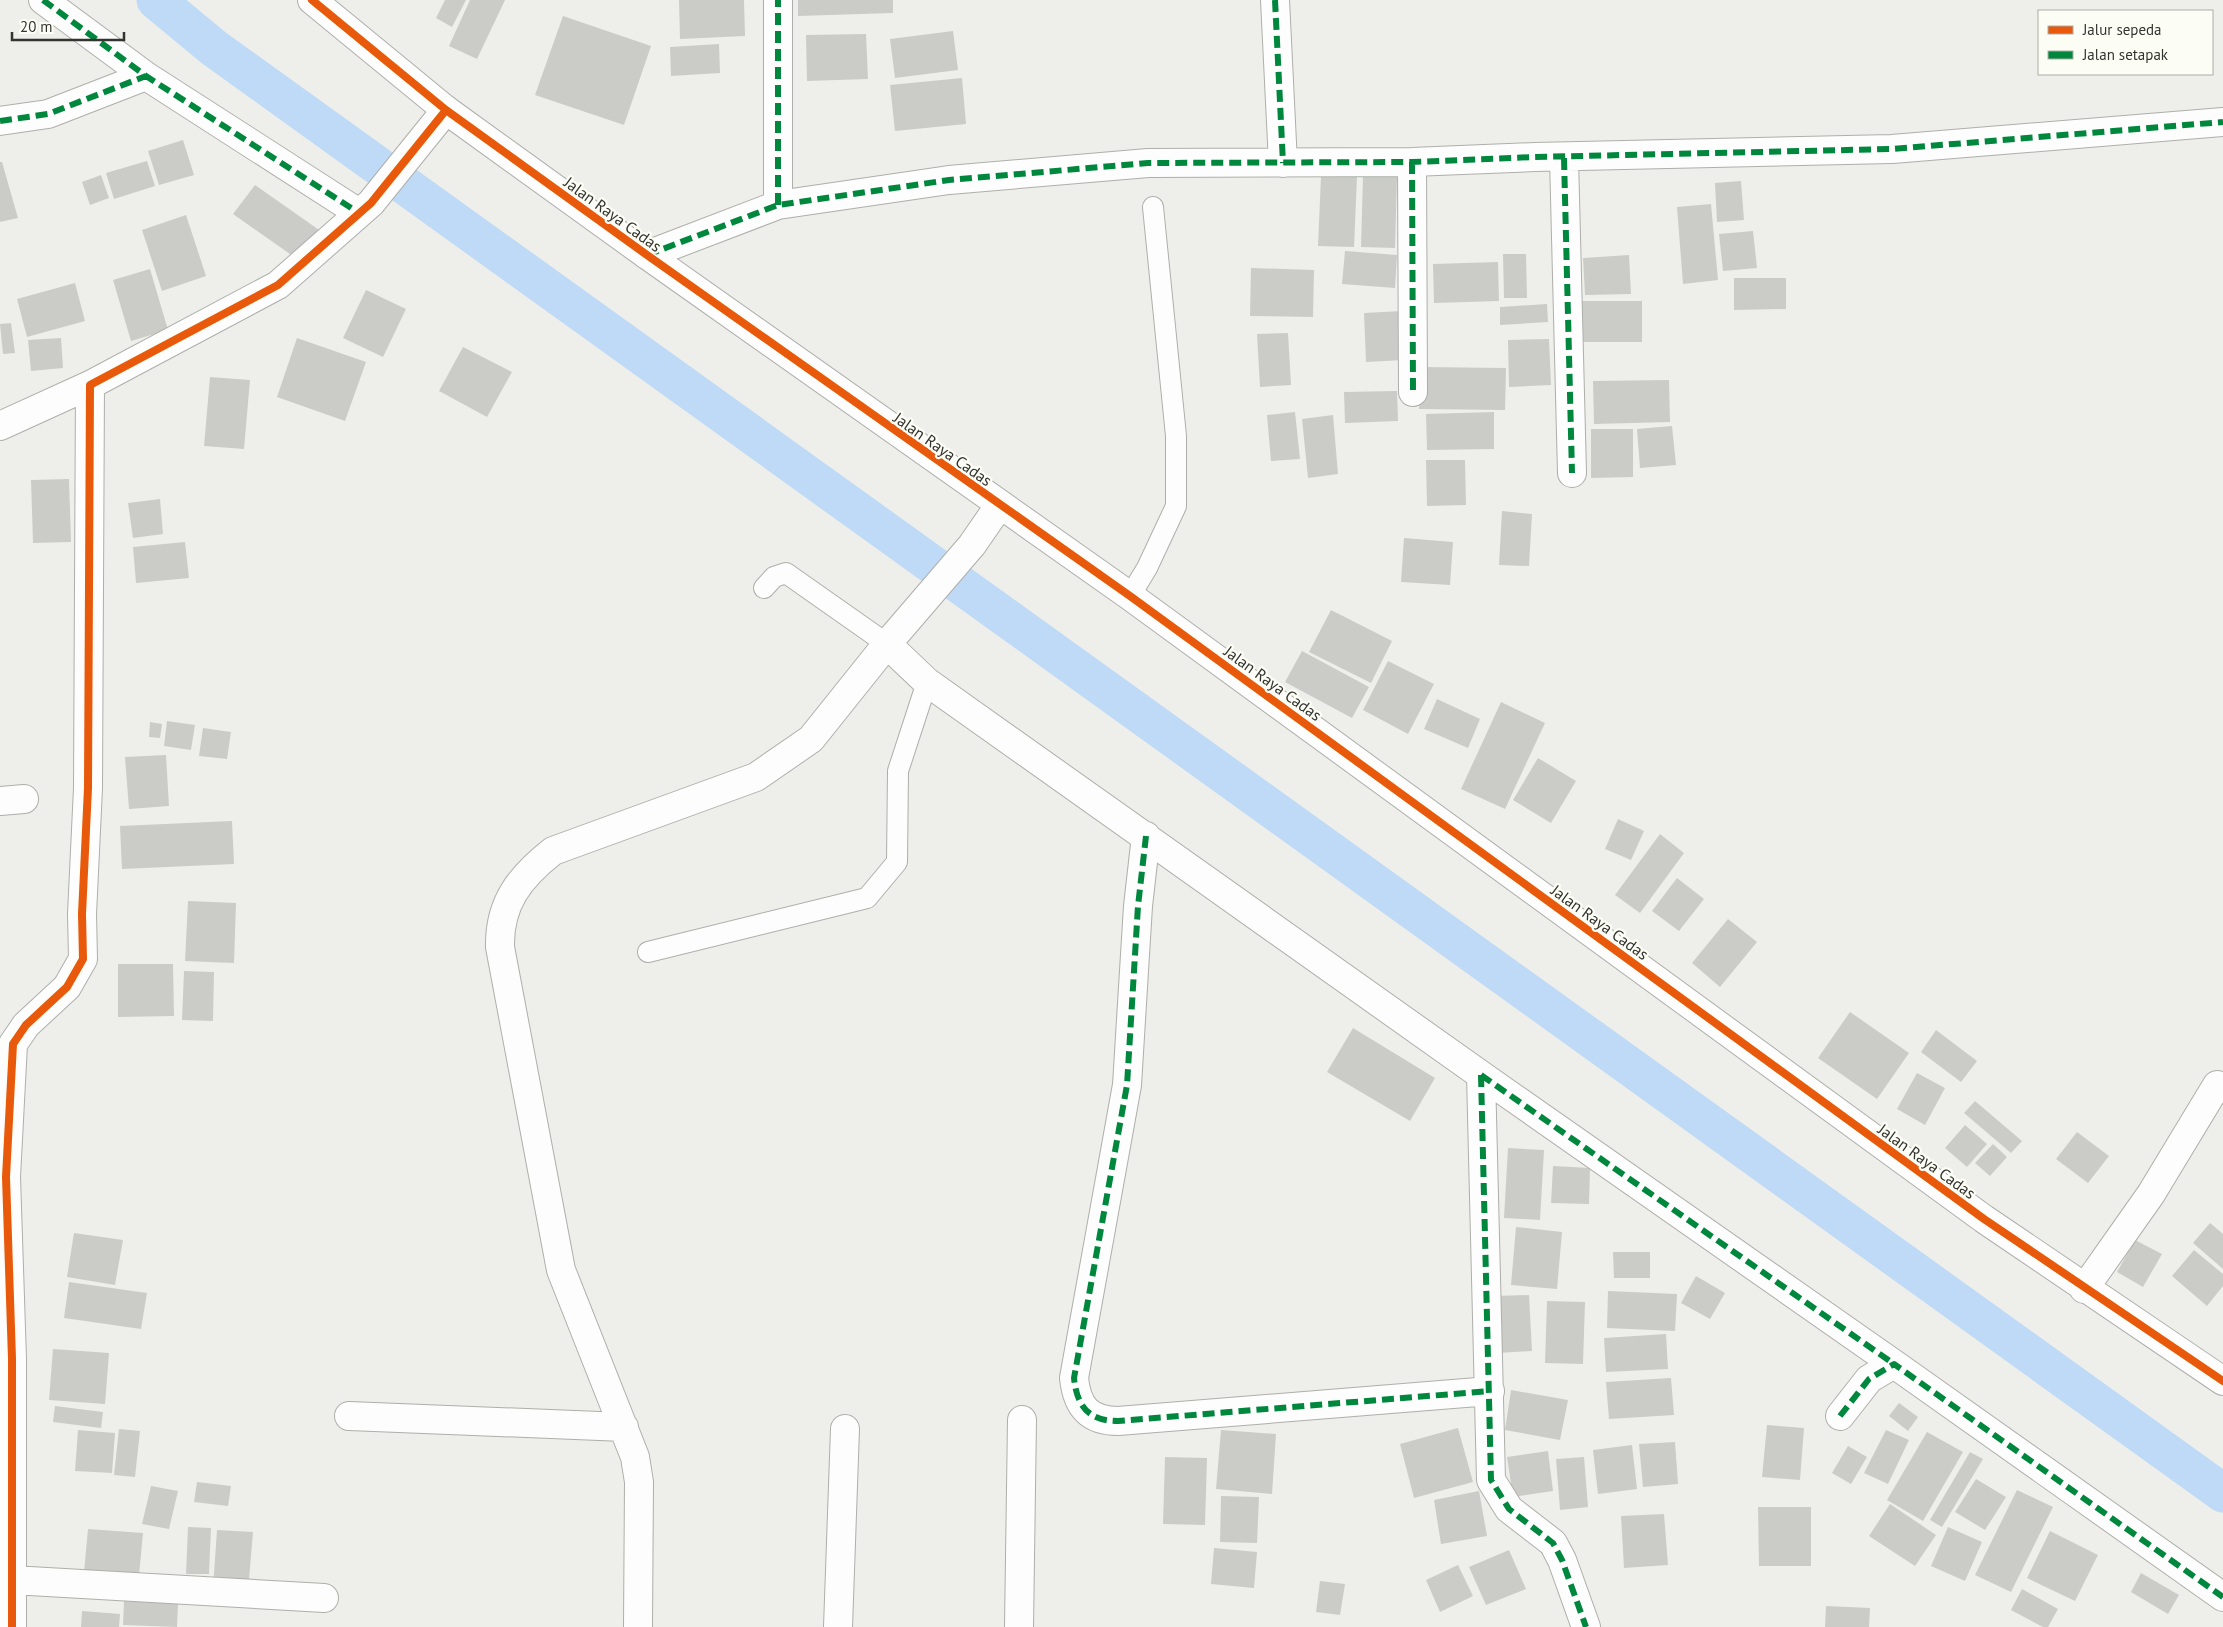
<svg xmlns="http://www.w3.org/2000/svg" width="2223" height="1627" viewBox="0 0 2223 1627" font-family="'PT Sans',sans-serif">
	<rect width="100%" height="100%" fill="#eeefea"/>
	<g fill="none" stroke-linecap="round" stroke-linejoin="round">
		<!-- canal -->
		<path stroke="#bfdaf6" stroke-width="39" d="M156,0l58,48 2009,1445"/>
	</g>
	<!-- building -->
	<path fill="#cbccc8" d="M445,0h21l-14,27 -16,-9z
		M470,0h35l-28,59 -28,-13z
		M679,0h65l1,36 -65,3z
		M798,0h95v13l-95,3z
		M563,16l88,30 -27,79 -89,-30z
		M953,31l5,39 -63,8 -5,-39z
		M866,34l2,45 -61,2 -1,-46z
		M719,44l1,29 -49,3 -1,-29z
		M962,78l4,46 -71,7 -5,-46z
		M183,140l11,35 -35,10 -11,-34z
		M147,161l8,25 -41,13 -8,-26z
		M0,162h2l16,56 -18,4z
		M101,175l8,23 -19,7 -8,-23z
		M1363,175l34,1 -2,72 -34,-1z
		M1321,176l36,1 -3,70 -36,-1z
		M1741,181l3,39 -27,2 -2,-39z
		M255,185l67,47 -22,29 -67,-47z
		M1711,204l7,76 -35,4 -6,-77z
		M186,215l20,61 -44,15 -20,-61z
		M1753,231l4,37 -34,3 -4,-37z
		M1345,251l52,4 -2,33 -53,-4z
		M1503,254h23l1,44h-23z
		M1629,255l2,39 -46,1 -2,-37z
		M1498,262l1,39 -65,2 -1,-39z
		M1251,268l63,2 -1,47 -63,-1z
		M150,269l18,61 -37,11 -18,-61z
		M1734,278h52v31l-52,1z
		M75,283l10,38 -58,16 -10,-38z
		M366,290l40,19 -23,48 -40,-19z
		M1577,301h65v41h-65z
		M1547,304l1,18 -48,3v-18z
		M1402,311l2,49 -38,2 -2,-49z
		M11,323l4,30 -12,1 -3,-30z
		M1288,333l3,52 -31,2 -3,-53z
		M61,338l2,30 -32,3 -3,-31z
		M297,338l69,24 -21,59 -68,-24z
		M1549,339l2,46 -42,2 -1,-47z
		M463,347l49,25 -25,45 -48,-26z
		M1420,367l86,1 -1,42 -86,-1z
		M210,377l40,3 -6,69 -40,-3z
		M1669,380l1,42 -76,2 -1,-43z
		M1397,391l1,30 -53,2 -1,-31z
		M1295,412l5,47 -29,2 -4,-46z
		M1494,412v37l-67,1 -1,-36z
		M1333,415l5,59 -30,4 -6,-59z
		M1672,426l4,39 -36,3 -3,-39z
		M1591,429h42v48l-42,1z
		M1426,460h39l1,45 -39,1z
		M69,479l2,63 -38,1 -2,-63z
		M160,499l3,35 -30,4 -5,-35z
		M1502,511l30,3 -3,52 -30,-1z
		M1404,538l49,4 -3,43 -49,-3z
		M185,542l4,36 -53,5 -3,-36z
		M1331,610l61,31 -21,42 -62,-31z
		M1302,651l67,36 -17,31 -67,-36z
		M1388,661l46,23 -26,50 -45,-24z
		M1437,699l43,20 -12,29 -44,-19z
		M1501,702l44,21 -40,86 -44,-20z
		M167,721l28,4 -4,25 -27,-4z
		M150,722l12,2 -2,14 -11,-1z
		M203,728l28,4 -4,27 -28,-3z
		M166,755l3,51 -40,3 -4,-52z
		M1538,758l38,23 -25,42 -38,-23z
		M1618,819l26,12 -13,29 -26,-11z
		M232,821l2,43 -112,5 -2,-43z
		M1660,834l24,19 -44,60 -25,-18z
		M1677,878l27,21 -25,32 -27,-20z
		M188,901l48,2 -2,60 -49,-2z
		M1728,919l29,23 -37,45 -28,-24z
		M118,964h55l1,52 -56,1z
		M184,971l30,1 -1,49 -31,-1z
		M1850,1012l59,41 -32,46 -59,-41z
		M1353,1028l82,50 -25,43 -83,-49z
		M1936,1030l41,31 -16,21 -40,-30z
		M1917,1073l28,15 -20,37 -28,-16z
		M1975,1101l47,40 -11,12 -47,-40z
		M1965,1125l22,19 -20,23 -22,-19z
		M2077,1132l32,24 -21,27 -32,-24z
		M1993,1144l14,13 -17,19 -15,-13z
		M1508,1148l36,2 -4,70 -36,-2z
		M1553,1166l37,2 -1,36 -38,-1z
		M2210,1223l13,11v35l-30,-26z
		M1516,1227l46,5 -5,57 -46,-4z
		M74,1233l49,7 -8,45 -48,-8z
		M2135,1240l27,14 -19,33 -26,-15z
		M2194,1250l29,24v12l-16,20 -35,-30z
		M1613,1252h37v26h-36z
		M1696,1276l29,17 -15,26 -29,-16z
		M69,1282l78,11 -6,36 -77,-11z
		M1608,1291l69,3 -2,37 -68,-3z
		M1529,1295l3,56 -34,2 -3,-57z
		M1547,1301l38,1 -2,62 -38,-1z
		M1666,1334l2,35 -62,3 -2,-34z
		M53,1349l56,4 -4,51 -56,-4z
		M1671,1378l3,37 -65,4 -3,-37z
		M1511,1390l57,10 -8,40 -55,-10z
		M1899,1403l19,14 -10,14 -19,-15z
		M55,1406l48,6 -2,16 -48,-6z
		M1767,1425l37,3 -4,52 -38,-3z
		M1458,1428l15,54 -59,16 -14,-54z
		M119,1429l21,2 -5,46 -21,-2z
		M78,1430l37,3 -3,40 -37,-2z
		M1221,1430l55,4 -4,60 -56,-5z
		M1886,1430l23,10 -21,44 -24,-11z
		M1927,1432l36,20 -40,69 -36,-21z
		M1675,1442l3,42 -35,3 -4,-43z
		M1632,1445l5,44 -39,5 -5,-44z
		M1848,1446l19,11 -16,27 -19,-11z
		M1548,1451l5,40 -40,6 -6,-40z
		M1970,1452l13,7 -41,68 -12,-7z
		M1165,1457l42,1 -2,67 -42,-1z
		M1584,1457l4,50 -28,3 -4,-51z
		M1976,1479l30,18 -21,33 -30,-18z
		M197,1482l34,4 -3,20 -34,-4z
		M151,1486l27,5 -9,38 -27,-5z
		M2017,1490l36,17 -42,85 -36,-17z
		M1479,1491l8,45 -46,8 -7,-44z
		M1221,1496l38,1 -2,46 -37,-1z
		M1890,1504l46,31 -21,31 -46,-30z
		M1758,1507h53v59h-52z
		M1664,1514l4,51 -44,3 -3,-52z
		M188,1527l23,1 -2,46h-23z
		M1948,1527l34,15 -17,39 -34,-15z
		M88,1529l55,4 -4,43 -55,-4z
		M217,1530l36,2 -5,59 -35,-3z
		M2050,1531l48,24 -23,46 -48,-23z
		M1214,1548l43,4 -3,36 -43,-4z
		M1509,1550l17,39 -40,16 -17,-38z
		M1458,1565l15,31 -33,16 -14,-32z
		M2141,1573l38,22 -11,19 -37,-22z
		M1320,1581l25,3 -5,31 -24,-3z
		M2022,1589l36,20 -10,18h-5l-32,-17z
		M124,1601l54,3 -1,23 -54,-2z
		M1826,1606l44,2 -1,19h-44z
		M82,1611l38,3 -1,13h-38z"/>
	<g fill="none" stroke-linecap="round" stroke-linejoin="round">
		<defs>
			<path id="lane" d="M764,588l10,-11 12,-4 101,71
				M1130,596l17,-28 29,-62v-70l-23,-229
				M648,952l219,-54 30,-36 1,-91 29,-89"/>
			<path id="street" d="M43,0l103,76 213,137
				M1275,0l8,163
				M0,121l48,-7 98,-38
				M1564,158l8,315
				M1412,162l1,230
				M778,205v-205
				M647,255l131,-50 171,-25 199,-17 264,-1 123,-5 357,-8 331,-27
				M0,426l90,-41
				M887,644l40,38 554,393 413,289
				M0,801l24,-2
				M1146,836l-8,70 -11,179 -53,293c3,29 15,43 44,43l372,-30
				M1481,1075l10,405 18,29 44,34 9,17 24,67
				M2084,1289l67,-95 66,-109
				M349,1416l275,11
				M1840,1416l29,-37 25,-15 329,233
				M12,1580l312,18
				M12,1627v-268l-6,-182 7,-133 13,-19 41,-38 16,-28 -1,-45 6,-126 2,-403 188,-100 93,-82 75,-93
				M638,1627l1,-145 -4,-25 -74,-187 -61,-323c-1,-44 20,-70 53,-96l203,-74 55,-38 76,-95 85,-99 27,-39
				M838,1627l7,-198
				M1019,1627l3,-207"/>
			<path id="secondary" d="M312,0l134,110 201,145 483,341 854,623 239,162"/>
		</defs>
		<!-- lane casing -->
		<use href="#lane" stroke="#aeafab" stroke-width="22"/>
		<!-- street casing -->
		<use href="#street" stroke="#aeafab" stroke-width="30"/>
		<!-- secondary casing -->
		<use href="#secondary" stroke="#aeafab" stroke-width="30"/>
		<!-- lane -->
		<use href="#lane" stroke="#fcfdfc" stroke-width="20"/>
		<!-- street -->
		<use href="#street" stroke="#fcfdfc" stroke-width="28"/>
		<!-- secondary -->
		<use href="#secondary" stroke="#fcfdfc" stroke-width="28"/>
		<!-- quiet -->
		<path stroke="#00873e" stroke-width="6" stroke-dasharray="12 6" stroke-linecap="butt" d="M43,0l103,76 213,137
			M1275,0l8,163
			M0,121l48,-7 98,-38
			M1564,158l8,315
			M1412,162l1,230
			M778,205v-205
			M647,255l131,-50 171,-25 199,-17 264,-1 123,-5 357,-8 331,-27
			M1146,836l-8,70 -11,179 -53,293c3,29 15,43 44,43l372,-30
			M1481,1075l10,405 18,29 44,34 9,17 24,67
			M1481,1075l413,289
			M1840,1416l29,-37 25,-15 329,233"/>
		<defs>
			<path id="cycleway" d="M312,0l134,110 201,145 483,341 854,623 239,162
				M12,1627v-268l-6,-182 7,-133 13,-19 41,-38 16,-28 -1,-45 6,-126 2,-403 188,-100 93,-82 75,-93"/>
		</defs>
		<!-- cycleway casing -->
		<use href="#cycleway" stroke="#fcfef5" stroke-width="11"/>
		<!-- cycleway -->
		<use href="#cycleway" stroke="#e8590c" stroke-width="8"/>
	</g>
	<g text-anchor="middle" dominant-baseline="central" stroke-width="4.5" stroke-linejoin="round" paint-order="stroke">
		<!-- street labels -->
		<g font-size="16" fill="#333330" stroke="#fcfef5">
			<text transform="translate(613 214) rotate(36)">Jalan Raya Cadas</text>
			<text transform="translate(943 449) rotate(35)">Jalan Raya Cadas</text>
			<text transform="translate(1273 683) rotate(36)">Jalan Raya Cadas</text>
			<text transform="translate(1600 922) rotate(36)">Jalan Raya Cadas</text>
			<text transform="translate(1927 1161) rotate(36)">Jalan Raya Cadas</text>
		</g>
	</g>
	<!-- legend -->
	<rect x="2038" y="10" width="175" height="65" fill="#fcfef5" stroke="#acada6"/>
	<rect x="2048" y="26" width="25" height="8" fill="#e8590c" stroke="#acada6"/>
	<text x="2083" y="35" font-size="15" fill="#333330">Jalur sepeda</text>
	<rect x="2048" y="51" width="25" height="8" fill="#00873e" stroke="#acada6"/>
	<text x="2083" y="60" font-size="15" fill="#333330">Jalan setapak</text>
	<!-- scale -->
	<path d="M12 32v8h112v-8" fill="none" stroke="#333330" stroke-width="2.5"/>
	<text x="20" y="32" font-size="15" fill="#333330" stroke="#fcfef5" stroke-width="4" paint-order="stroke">20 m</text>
</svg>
